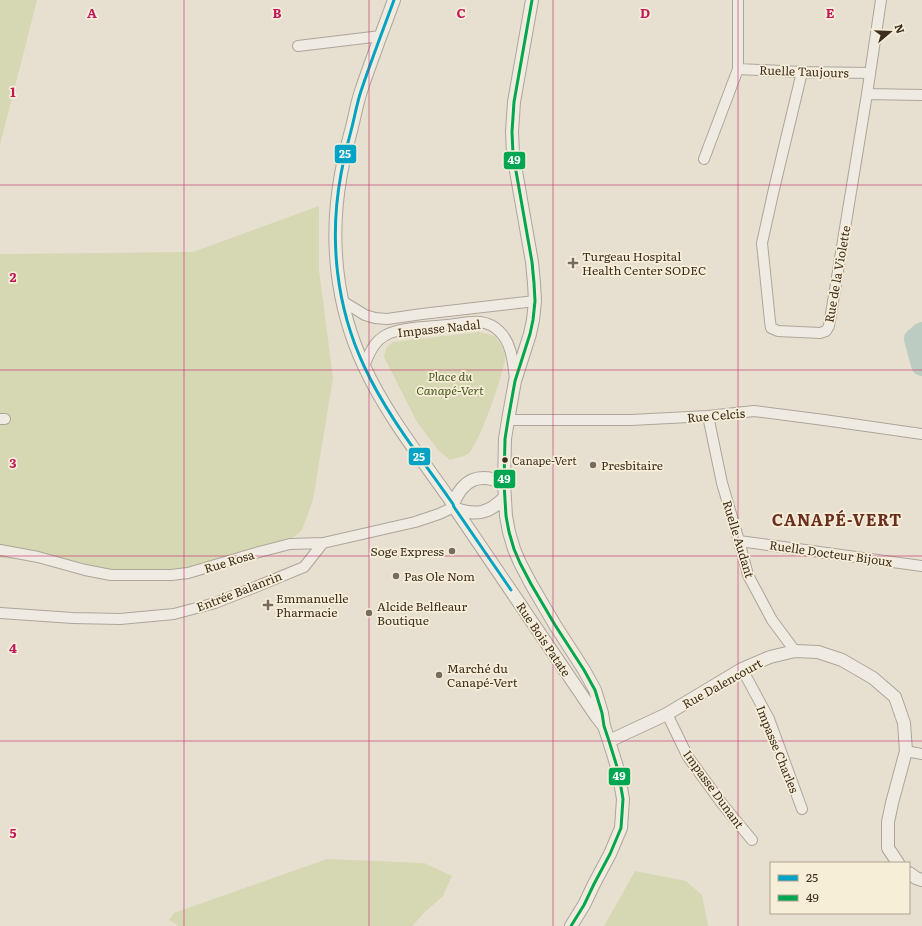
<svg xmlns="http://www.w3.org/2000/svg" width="922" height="926" viewBox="0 0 922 926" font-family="Literata,serif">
	<rect width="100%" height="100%" fill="#e7e0d1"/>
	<!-- green -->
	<path fill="#d6d7b3" d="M0,0h37l-37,145z
		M319,206v64l14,108 -20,122 -11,30 -29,24 -79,23 -54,2 -67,-15 -73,-6v-304l193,-2z
		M479,332c4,1 11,2 15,4 5,4 11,15 11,21 0,14 -27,90 -37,97 -5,3 -13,4 -18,6l-12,-10 -21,-28 -33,-65 2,-9 7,-6z
		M922,340v33l-2,-1 -6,-26z
		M327,859l97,4 28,13 -9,20 -18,16 -13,14h-233l-10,-6 5,-7z
		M635,871l51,10 16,14 6,31h-104z"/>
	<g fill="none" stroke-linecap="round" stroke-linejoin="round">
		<!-- river -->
		<path stroke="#bcccc2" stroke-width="22" d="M922,333l-7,6 7,26"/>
		<defs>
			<path id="minor" d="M298,46l83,-10
				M738,69l64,3 68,1
				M802,72l-28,117 -12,54 8,78 1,7 7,3 42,2 6,-2 3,-5 38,-232 14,-94
				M867,94l55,1
				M704,159l34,-90v-69
				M342,301l23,14 10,3 12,1 35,-5 113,-13
				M364,366c5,-12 10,-25 22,-31 13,-8 45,-8 61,-10 9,-1 24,-4 33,-3 7,1 14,4 19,9 13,12 14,32 16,48
				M708,416l14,67 17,58 9,34 24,45 23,31
				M0,419h5
				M508,420h123l77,-4 46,-5 70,9 98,14
				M739,541l183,25
				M0,550l38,7 47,13 26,5h60l17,-2 71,-21 31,-8 33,-1 92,-21 24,-8 15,-7
				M0,613l73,5 47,1 54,-5 41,-11 38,-15 51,-21 19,-24
				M742,669l27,50 33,90
				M667,714l21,43 35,48 29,35
				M906,751l16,3"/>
			<path id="tertiary" d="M394,0c-11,30 -23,61 -33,91 -4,12 -6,24 -9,36 -4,15 -8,31 -11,47 -12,65 -5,132 23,192 23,50 58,93 89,138l1,3 142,209 7,9
				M532,0l-18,102 -2,30 1,22 19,108 2,21 1,18 -2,19 -3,14 -15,47 -7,39 -3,19 -1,44 2,33 3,16 5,17 6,14 11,21 24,41 29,45 11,20 7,23 2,13 5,15 9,29 5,29 -2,29 -11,26 -16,30 -10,21 -13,21
				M453,504c10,-25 26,-32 51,-21
				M456,509c21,7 33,4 48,-11
				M609,741l58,-27 75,-45 28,-12 25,-6 23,1 24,8 31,18 22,19 9,26 2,28 -14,52 -4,19v26l10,15
				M909,873l7,5 6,2"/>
		</defs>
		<!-- minor casing -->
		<use href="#minor" stroke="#ada599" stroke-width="12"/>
		<!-- tertiary casing -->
		<use href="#tertiary" stroke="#ada599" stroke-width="14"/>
		<!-- minor -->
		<use href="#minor" stroke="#efebe3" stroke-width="10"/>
		<!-- tertiary -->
		<use href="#tertiary" stroke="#efebe3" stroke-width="12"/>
		<defs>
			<path id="bus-1" d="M394,0c-11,30 -23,61 -33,91 -4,12 -6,24 -9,36 -4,15 -8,31 -11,47 -12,65 -5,132 23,192 23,50 58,93 89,138l1,3 57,83"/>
			<path id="bus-2" d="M532,0l-18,102 -2,30 1,22 19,108 2,21 1,18 -2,19 -3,14 -15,47 -7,39 -3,19 -1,44 2,33 3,16 5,17 6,14 11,21 24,41 29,45 11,20 7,23 2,13 5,15 9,29 5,29 -2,29 -11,26 -16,30 -10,21 -13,21"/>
		</defs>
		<!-- bus-1 casing -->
		<use href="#bus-1" stroke="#f7eed8" stroke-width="6"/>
		<!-- bus-2 casing -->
		<use href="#bus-2" stroke="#f7eed8" stroke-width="6"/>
		<!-- bus-1 -->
		<use href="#bus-1" stroke="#03a3c5" stroke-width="3"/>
		<!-- bus-2 -->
		<use href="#bus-2" stroke="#00a651" stroke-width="3"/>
	</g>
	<!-- grid -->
	<path fill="none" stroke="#c2185b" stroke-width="1" stroke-opacity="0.55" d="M184,0v926M369,0v926M553,0v926M738,0v926M0,185h922M0,370h922M0,556h922M0,741h922"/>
	<!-- markers -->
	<g fill="#786c5e" stroke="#f7eed8" stroke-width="1.5">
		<path d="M571 257h4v4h4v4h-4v4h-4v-4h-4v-4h4z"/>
		<circle cx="593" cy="465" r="4"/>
		<circle cx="452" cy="551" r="4"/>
		<circle cx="396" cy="576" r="4"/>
		<path d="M266 599h4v4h4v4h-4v4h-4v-4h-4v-4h4z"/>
		<circle cx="369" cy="613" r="4"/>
		<circle cx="439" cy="675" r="4"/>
	</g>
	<circle fill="#3d2e20" stroke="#f7eed8" stroke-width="1.5" cx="505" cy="460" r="3.5"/>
	<g text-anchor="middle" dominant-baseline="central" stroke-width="3.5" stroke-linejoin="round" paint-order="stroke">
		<!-- bus labels -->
		<g font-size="11" fill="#3d2e20" stroke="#f7eed8" text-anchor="start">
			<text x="512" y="460">Canape-Vert</text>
		</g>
		<!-- street labels -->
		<g font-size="12" fill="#3d2e20" stroke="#f7eed8">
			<text transform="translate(804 71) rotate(2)">Ruelle Taujours</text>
			<text transform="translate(837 274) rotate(-80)">Rue de la Violette</text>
			<text transform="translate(439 328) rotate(-6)">Impasse Nadal</text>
			<text transform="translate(716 415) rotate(-5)">Rue Celcis</text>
			<text transform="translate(739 539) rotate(73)">Ruelle Audant</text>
			<text transform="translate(831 553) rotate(8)">Ruelle Docteur Bijoux</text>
			<text transform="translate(229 561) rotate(-17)">Rue Rosa</text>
			<text transform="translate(239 591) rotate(-21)">Entrée Balanrin</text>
			<text transform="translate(544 639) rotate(56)">Rue Bois Patate</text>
			<text transform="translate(722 683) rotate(-29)">Rue Dalencourt</text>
			<text transform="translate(778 749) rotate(68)">Impasse Charles</text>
			<text transform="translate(714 789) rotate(54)">Impasse Dunant</text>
		</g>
		<!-- poi labels -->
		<g font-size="12" fill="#3d2e20" stroke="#f7eed8" text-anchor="start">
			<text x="582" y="256">Turgeau Hospital<tspan x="582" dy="14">Health Center SODEC</tspan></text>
			<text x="601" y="465">Presbitaire</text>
			<text x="444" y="551" text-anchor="end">Soge Express</text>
			<text x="404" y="576">Pas Ole Nom</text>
			<text x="276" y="598">Emmanuelle<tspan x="276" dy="14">Pharmacie</tspan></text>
			<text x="377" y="606">Alcide Belfleaur<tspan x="377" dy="14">Boutique</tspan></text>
			<text x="447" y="668">Marché du<tspan x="447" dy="14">Canapé-Vert</tspan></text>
		</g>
		<!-- park labels -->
		<g font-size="12" font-style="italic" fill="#4d5a26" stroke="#f7eed8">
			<text x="450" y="376">Place du<tspan x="450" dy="14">Canapé-Vert</tspan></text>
		</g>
		<!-- district labels -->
		<g font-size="16" font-weight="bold" letter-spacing="1" fill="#6b2e1e" stroke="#f7eed8">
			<text x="837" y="519">CANAPÉ-VERT</text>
		</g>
	</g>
	<g font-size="13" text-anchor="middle" font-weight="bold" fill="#c2185b" stroke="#f7eed8" stroke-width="3.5" stroke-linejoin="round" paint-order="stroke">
		<text x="92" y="18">A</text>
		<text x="277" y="18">B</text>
		<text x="461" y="18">C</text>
		<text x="645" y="18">D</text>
		<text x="830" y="18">E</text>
		<text x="13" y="97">1</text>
		<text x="13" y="282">2</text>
		<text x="13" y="468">3</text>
		<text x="13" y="653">4</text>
		<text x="13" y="838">5</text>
	</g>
	<g stroke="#f7eed8" stroke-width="1.5">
		<rect x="334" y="144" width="23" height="20" rx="4" fill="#03a3c5"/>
		<rect x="503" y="151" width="23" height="19" rx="4" fill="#00a651"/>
		<rect x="408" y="447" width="23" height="19" rx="4" fill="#03a3c5"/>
		<rect x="493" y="469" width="23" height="20" rx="4" fill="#00a651"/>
		<rect x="608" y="767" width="23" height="19" rx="4" fill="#00a651"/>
	</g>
	<g font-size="11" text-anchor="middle" font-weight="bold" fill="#fff">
		<text x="345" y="158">25</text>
		<text x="514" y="164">49</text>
		<text x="419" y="461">25</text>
		<text x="504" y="483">49</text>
		<text x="619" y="780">49</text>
	</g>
	<!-- legend -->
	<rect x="770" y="862" width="140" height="52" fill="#f7eed8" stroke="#ada18e"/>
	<rect x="778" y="875" width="20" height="6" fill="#03a3c5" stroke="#ada18e"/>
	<text x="806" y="882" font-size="12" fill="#3d2e20">25</text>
	<rect x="778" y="895" width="20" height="6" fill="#00a651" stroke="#ada18e"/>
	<text x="806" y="902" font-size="12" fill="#3d2e20">49</text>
	<!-- north arrow -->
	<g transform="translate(890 32) rotate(71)" stroke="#f7eed8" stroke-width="3" paint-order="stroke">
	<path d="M0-3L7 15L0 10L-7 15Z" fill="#3d2e20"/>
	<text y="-6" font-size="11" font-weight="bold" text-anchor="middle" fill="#3d2e20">N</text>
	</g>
</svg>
